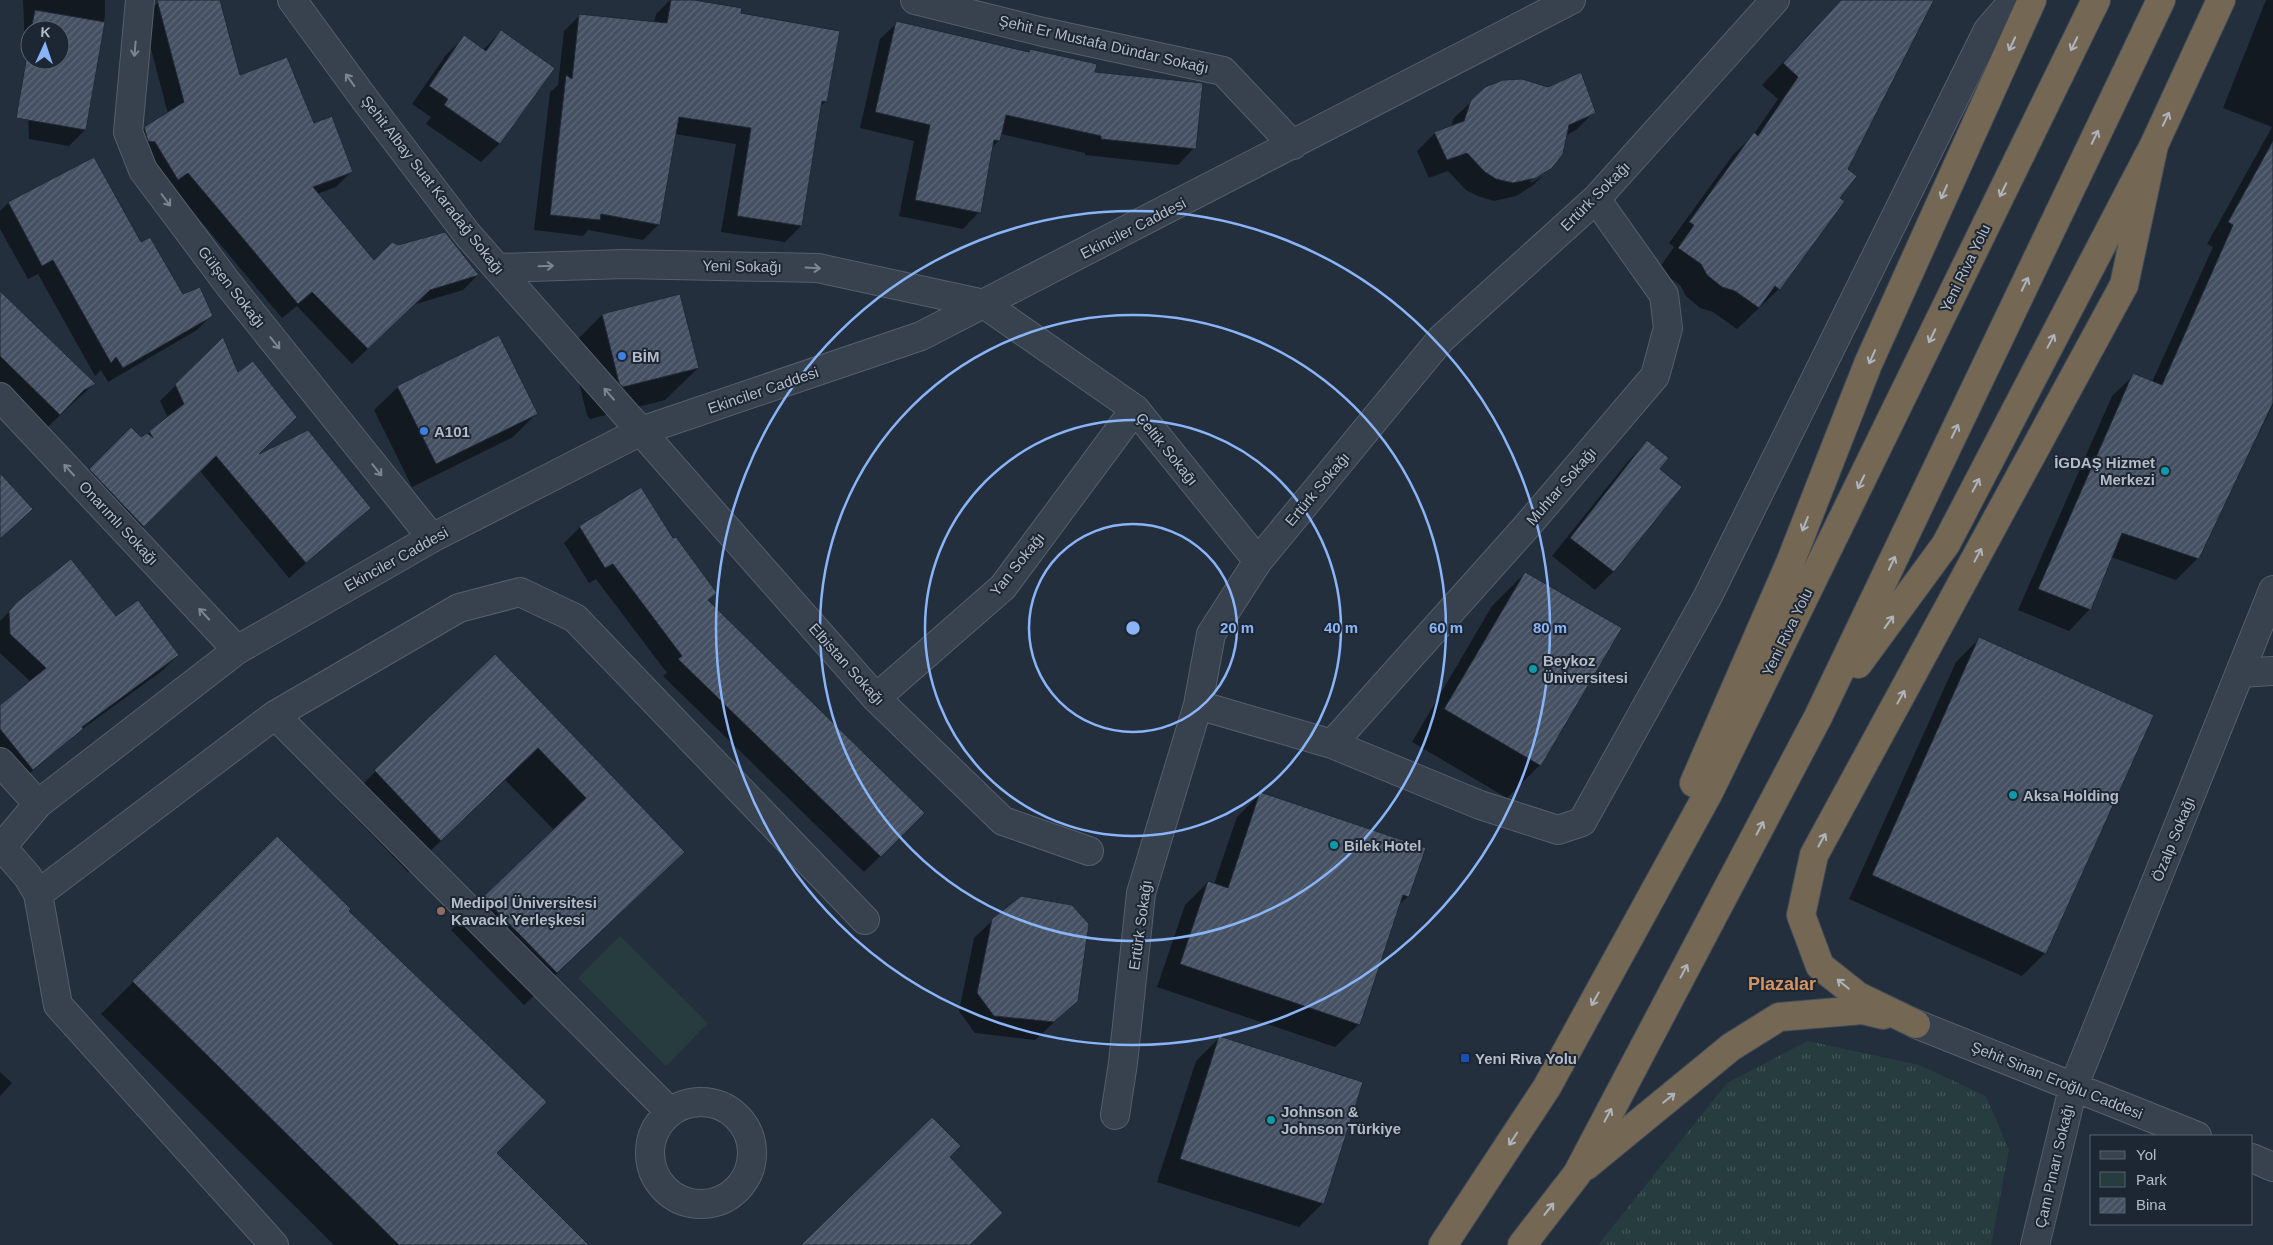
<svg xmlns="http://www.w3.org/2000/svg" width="2273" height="1245" viewBox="0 0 2273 1245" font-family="Helvetica,sans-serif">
	<defs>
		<pattern id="grass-tufts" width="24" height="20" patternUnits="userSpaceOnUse" patternTransform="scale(1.25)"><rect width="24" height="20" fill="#263c3f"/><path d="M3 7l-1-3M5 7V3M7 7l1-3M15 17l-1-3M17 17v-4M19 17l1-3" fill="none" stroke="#435659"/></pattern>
		<pattern id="building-hatch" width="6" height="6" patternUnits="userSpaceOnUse" patternTransform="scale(1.25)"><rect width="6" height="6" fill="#455162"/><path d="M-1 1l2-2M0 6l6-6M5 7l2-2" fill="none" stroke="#5d6877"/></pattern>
	</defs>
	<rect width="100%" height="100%" fill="#242f3e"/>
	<!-- grass -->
	<path fill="url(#grass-tufts)" d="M1808,1041l111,24 67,31 23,54 -18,95h-393l129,-162z"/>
	<!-- green -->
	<path fill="#263c3f" d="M620,936l88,87 -42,43 -88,-88z"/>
	<!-- shadow -->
	<path fill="#0007" fill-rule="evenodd" d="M23,0h82v15l-20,115 -16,16 -40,-7zM30,30h30v30h-30z
		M167,0h51l21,77 74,48 38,47 -15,15 -19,7 56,67 25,-15 80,29 -15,15 -50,15 -61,59 -55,-58 -15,12 -110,-131 -42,-44 15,-15 23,-14 -25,-96 15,-16z
		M670,0h17l53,14 86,87 -6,6 -19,119 -16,16 -64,-10 15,-88 -61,-10 -16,90 -16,16 -55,-10 -5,6 -49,-6 16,-138 8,-7 6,-54 16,-16 74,8 2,-9z
		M1841,0h91l-85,169 -8,29 -60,91 -42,40 -24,-17 -13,-4 -14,-12 -6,-11 -22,-15 16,-23 -5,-4 64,-88 21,-21 24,-35 -16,-14z
		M2266,0h7v405l-75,153 -22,22 -65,-23 -21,52 -21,22 -51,-21 94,-214 22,-21 18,7 61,-135 -6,-3 65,-117 -49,-19z
		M897,23l130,30 3,-3 64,23 100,75 -16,17 -93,-10v-2l-84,-19 -2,6 -7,8 -13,64 -16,17 -64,-13 15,-75 -54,-13 20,-89z
		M501,31l53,37 -55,76 -18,18 -55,-38 5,-7 -19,-13 34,-49 18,-18 19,13z
		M1472,101l122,11 -18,18 -11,6 -14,31 -7,7v-2l-14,9 1,2 12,-7 -11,10 -16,10 -22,5 -16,-5 -12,-6 -18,-19 -19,7 -12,-27 18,-18 16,-6 2,-8z
		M93,159l47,85 42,52 29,20 -14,14 -89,52 -7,-12 -6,6 -57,-102 -10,5 -28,-50v-18l8,-8z
		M0,293l94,91 -52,48 -42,-40z
		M602,315l96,53 -33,32 -75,19 -3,-4 -17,-68z
		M222,339l33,118 114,51 -80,70 -89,-107 -73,71 -53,-56 57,-57 10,10 27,-21 -8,-17z
		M398,387l138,27 -23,23 -101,50 -38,-77z
		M1647,442l11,28 -45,102 -18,18 -43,-34 77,-96z
		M641,489l32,51 43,52 -9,9 217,212 -60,59 -201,-196 4,-3 -71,-94 -7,4 -25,-40 16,-16z
		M1525,573l95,56 -80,136 -33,33 -95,-56 80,-136z
		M18,603l98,15 62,37 -15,15 -86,63 -60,51 -17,-22v-55l31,-25 -31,-29v-32z
		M1979,639l66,314 -23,23 -173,-77 107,-237z
		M495,656l156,228 -127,121 -73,-75 103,-100 -49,-50 -97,92 -66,-68z
		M1260,794l148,102 -10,10 -39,118 -24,23 -178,-60 28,-82 23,-23 6,2 23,-67z
		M277,838l71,73 147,242 92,92h-253l-233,-231z
		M993,920l84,81 -42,39 -60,-7 -16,-22 15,-73z
		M1220,1037l103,166 -24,24 -142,-45 39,-121z
		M0,1072l12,11 -12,13z"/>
	<!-- building -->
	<path fill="url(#building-hatch)" stroke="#1f2835" d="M157,0h63l20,75 47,-18 27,66 18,-7 21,56 -40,15 61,73 18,-18 6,3 47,-13 34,43 -49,15 -62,59 -56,-57 -14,12 -110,-131 -10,7 -23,-38 -7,-1 -4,-14 40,-25z
		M671,0h23l48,8 -1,5 99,18 -13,71 -5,-1 -20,125 -65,-10 14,-88 -72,-11 -19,108 -59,-11 -1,6 -50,-5 16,-140 6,4 7,-65 88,9z
		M1841,0h93l-86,169 9,7 -17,22 5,3 -65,89 -5,-4 -16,22 -24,-17 -13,-4 -15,-12 -6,-11 -23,-16 16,-23 -5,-3 65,-90 4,4 40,-59 -15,-14z
		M35,10l70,12 -19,108 -70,-12 14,-80v22h30v-30h-29z
		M896,21l133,31 1,-3 67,15 -2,8 108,11 -7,66 -95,-10v-3l-95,-21 -6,26 -6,-1 -13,73 -66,-13 15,-75 -55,-13z
		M501,30l54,38 -55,76 -56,-39 4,-6 -19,-13 35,-51 22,16z
		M1581,72l15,41 -27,12 -6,29 -11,14 -16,10 -23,5 -17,-4 -11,-7 -18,-19 -20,7 -13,-28 30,-11 7,-21 14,-13 18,-7 19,-1 26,8z
		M2273,141v262l-74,156 -77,-26 -31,77 -53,-21 95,-216 29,12 71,-160 -5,-3z
		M94,157l47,85 9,-5 33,57 17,-7 13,29 -90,52 -7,-11 -5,6 -58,-103 -11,6 -34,-64z
		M0,291l96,93 -12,6 -24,25 -60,-59z
		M680,294l19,74 -76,19 -4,-4 -17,-69z
		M499,335l39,79 -102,50 -39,-78z
		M223,337l15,35 15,-11 44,56 -38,37 49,-24 63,78 -65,55 -90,-107 -72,71 -55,-58 42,-42 10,10 6,-4 6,5 -4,-7 35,-27 -9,-20z
		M1647,440l22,18 -9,11 22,18 -68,85 -44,-34z
		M0,473l33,36 -33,30z
		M641,487l32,51 3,-1 41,56 -9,7 217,213 -44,44 -203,-198 4,-3 -69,-92 -8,4 -26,-42z
		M71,559l45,57 22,-16 41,55 -97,72 1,2 -50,41 -33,-41v-24l46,-37 -36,-34 -1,-23 8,-9z
		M1525,572l97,56 -81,138 -97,-57z
		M1979,637l175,78 -108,239 -174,-79z
		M495,654l190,198 -128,121 -74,-76 103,-99 -48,-50 -97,93 -67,-71z
		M1260,792l166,56 -17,49 -6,-2 -43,130 -180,-61 28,-83 20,7z
		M277,836l74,73 -2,2 198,191 -50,51 92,92h-190l-267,-264z
		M1021,896l51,9 17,19 -11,77 -24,21 -60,-6 -17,-23 15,-74z
		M1219,1036l144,46 -39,122 -144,-45z
		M932,1117l29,29 -11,11 53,56 -33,32h-169z"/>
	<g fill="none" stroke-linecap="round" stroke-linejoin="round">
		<defs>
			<path id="minor" d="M140,0l-12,132 15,38 86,115 203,253
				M292,0l74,101 102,134 408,463 127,123 86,30
				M915,0l128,32 180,39 70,74
				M497,268l127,-4 194,4 166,36 151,105 123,152
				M0,397l237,253
				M2240,673l33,-2
				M876,698l127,-111 132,-178
				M1198,705l134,39 148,61 78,25 24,-8 126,-226 280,-566 26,-30
				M275,715l395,397
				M1332,744l195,-218 128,-150 13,-48 -4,-33 -68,-96
				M0,762l38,42
				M2,847l26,30 10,17
				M0,849l38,-45 199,-154 195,-112 209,-107 280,-95 650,-336
				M1916,1024l281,112
				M650 1153a51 51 0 1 1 102 0a51 51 0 1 1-102 0Z
				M1115,1115l8,-52 18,-170 57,-188 13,-71 47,-73 183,-222 155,-140 179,-199
				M2252,1158l21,9
				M274,1245l-216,-240 -20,-111 237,-179 184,-107 61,-16 55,26 290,302
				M2035,1245l38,-157 200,-498"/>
			<path id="highway" d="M1858,664l88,-120 208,-399 67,-145
				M1694,783l96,-220 78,-199 164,-364
				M1916,1024l-58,-28 -38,-30 -19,-51 13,-60 310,-570 30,-140
				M1586,1166l145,-119 48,-30 83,-7 21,5
				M1443,1245l104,-158 162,-295 387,-792
				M1522,1245l55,-71 241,-457 343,-717"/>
		</defs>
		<!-- minor casing -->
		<use href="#minor" stroke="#565f6c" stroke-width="30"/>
		<!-- highway casing -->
		<use href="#highway" stroke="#434c59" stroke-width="30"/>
		<!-- minor -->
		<use href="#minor" stroke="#38414e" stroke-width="28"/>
		<!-- highway -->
		<use href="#highway" stroke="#746855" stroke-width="28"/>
	</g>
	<!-- one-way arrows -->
	<defs><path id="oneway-shaft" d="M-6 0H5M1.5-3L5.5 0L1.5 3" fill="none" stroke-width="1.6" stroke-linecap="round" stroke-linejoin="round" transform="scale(1.25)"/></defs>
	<g stroke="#aeb4bd">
		<use href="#oneway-shaft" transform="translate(2012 44) rotate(115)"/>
		<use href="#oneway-shaft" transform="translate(2074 44) rotate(116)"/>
		<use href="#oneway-shaft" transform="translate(2166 119) rotate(-65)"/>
		<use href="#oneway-shaft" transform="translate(2095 137) rotate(-64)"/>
		<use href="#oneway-shaft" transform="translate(2003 190) rotate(116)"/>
		<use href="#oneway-shaft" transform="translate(1944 192) rotate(114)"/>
		<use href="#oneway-shaft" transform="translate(2025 284) rotate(-64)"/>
		<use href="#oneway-shaft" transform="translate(1932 336) rotate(116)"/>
		<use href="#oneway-shaft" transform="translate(2051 341) rotate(-62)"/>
		<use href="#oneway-shaft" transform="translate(1872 357) rotate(114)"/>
		<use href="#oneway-shaft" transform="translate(1955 431) rotate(-64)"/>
		<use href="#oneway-shaft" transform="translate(1861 482) rotate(116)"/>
		<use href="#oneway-shaft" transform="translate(1976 485) rotate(-62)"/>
		<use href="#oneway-shaft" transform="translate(1805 524) rotate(112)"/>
		<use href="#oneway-shaft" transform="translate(1978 555) rotate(-62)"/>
		<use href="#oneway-shaft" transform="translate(1892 563) rotate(-65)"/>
		<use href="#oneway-shaft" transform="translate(1889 622) rotate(-54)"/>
		<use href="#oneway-shaft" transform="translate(1901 697) rotate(-61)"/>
		<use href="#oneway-shaft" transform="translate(1760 828) rotate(-62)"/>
		<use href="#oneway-shaft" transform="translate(1822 840) rotate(-61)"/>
		<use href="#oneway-shaft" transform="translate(1684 971) rotate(-62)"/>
		<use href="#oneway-shaft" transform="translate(1843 984) rotate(-141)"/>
		<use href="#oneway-shaft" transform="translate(1595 999) rotate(119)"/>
		<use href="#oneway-shaft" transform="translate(1669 1098) rotate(-39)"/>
		<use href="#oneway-shaft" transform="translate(1608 1115) rotate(-62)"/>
		<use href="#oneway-shaft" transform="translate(1513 1139) rotate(123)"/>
		<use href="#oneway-shaft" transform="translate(1549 1209) rotate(-52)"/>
	</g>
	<g stroke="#7c8592">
		<use href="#oneway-shaft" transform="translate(135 49) rotate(95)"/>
		<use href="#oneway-shaft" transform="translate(350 80) rotate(-126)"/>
		<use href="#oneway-shaft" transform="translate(166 200) rotate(53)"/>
		<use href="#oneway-shaft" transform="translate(546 266) rotate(-2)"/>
		<use href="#oneway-shaft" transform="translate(813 268) rotate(3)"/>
		<use href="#oneway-shaft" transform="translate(275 343) rotate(51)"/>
		<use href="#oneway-shaft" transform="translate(609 394) rotate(-131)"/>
		<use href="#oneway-shaft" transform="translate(69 470) rotate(-133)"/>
		<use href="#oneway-shaft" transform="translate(377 470) rotate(51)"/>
		<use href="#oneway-shaft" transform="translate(204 614) rotate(-133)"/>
	</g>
	<!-- distance rings -->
	<g fill="none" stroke="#8ab4f8" stroke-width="2.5">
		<circle cx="1133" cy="628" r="104"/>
		<circle cx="1133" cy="628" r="208"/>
		<circle cx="1133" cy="628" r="313"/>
		<circle cx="1133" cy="628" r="417"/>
	</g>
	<!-- markers -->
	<g fill="#3f7fe0" stroke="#1d2633" stroke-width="2">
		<circle cx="622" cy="356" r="5"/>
		<circle cx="424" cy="431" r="5"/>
	</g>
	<g fill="#0f9aa8" stroke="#1d2633" stroke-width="2">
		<circle cx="2165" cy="471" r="5"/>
		<circle cx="1533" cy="669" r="5"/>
		<circle cx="2013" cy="795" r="5"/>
		<circle cx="1334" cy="845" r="5"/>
		<circle cx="1271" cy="1120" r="5"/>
	</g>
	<circle fill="#8d6e63" stroke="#1d2633" stroke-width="2" cx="441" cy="911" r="5"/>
	<rect fill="#1a4fb4" stroke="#1d2633" stroke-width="2" x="1460" y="1053" width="10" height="10" rx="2.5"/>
	<g text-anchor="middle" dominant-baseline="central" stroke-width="4" stroke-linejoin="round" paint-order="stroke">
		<!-- street labels -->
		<g font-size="15" fill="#b4bcc9" stroke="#1d2633">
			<text transform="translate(1104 44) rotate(13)">Şehit Er Mustafa Dündar Sokağı</text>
			<text transform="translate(433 185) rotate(52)">Şehit Albay Suat Karadağ Sokağı</text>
			<text transform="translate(1595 196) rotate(-45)">Ertürk Sokağı</text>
			<text transform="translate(1133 228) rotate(-27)">Ekinciler Caddesi</text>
			<text transform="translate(742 266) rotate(1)">Yeni Sokağı</text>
			<text transform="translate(1965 268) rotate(-64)">Yeni Riva Yolu</text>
			<text transform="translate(232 287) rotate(52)">Gülşen Sokağı</text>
			<text transform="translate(763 390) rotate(-19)">Ekinciler Caddesi</text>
			<text transform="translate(1167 449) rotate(51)">Çeltik Sokaḡı</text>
			<text transform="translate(1561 486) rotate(-49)">Muhtar Sokağı</text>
			<text transform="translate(1317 489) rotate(-50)">Ertürk Sokağı</text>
			<text transform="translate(119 523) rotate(47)">Onarımlı Sokağı</text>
			<text transform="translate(396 559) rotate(-29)">Ekinciler Caddesi</text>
			<text transform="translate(1017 564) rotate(-51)">Yan Sokağı</text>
			<text transform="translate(1787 632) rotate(-64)">Yeni Riva Yolu</text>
			<text transform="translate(847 664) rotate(48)">Elbistan Sokağı</text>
			<text transform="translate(2173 839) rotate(-68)">Özalp Sokağı</text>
			<text transform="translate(1140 925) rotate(-82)">Ertürk Sokağı</text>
			<text transform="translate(2057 1080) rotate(22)">Şehit Sinan Eroğlu Caddesi</text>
			<text transform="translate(2054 1166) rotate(-77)">Çam Pınarı Sokağı</text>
		</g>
		<!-- poi labels -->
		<g font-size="15" font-weight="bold" fill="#b4bcc9" stroke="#1d2633" text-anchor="start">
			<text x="632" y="356">BİM</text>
			<text x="434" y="431">A101</text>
			<text x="2155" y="462" text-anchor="end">İGDAŞ Hizmet<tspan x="2155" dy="17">Merkezi</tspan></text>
			<text x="1543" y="660">Beykoz<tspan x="1543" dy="17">Üniversitesi</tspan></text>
			<text x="2023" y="795">Aksa Holding</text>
			<text x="1344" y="845">Bilek Hotel</text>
			<text x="451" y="902">Medipol Üniversitesi<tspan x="451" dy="17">Kavacık Yerleşkesi</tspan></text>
			<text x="1475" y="1058">Yeni Riva Yolu</text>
			<text x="1281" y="1111">Johnson &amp;<tspan x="1281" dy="17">Johnson Türkiye</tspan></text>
		</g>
		<!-- quarter labels -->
		<g font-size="18" font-weight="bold" fill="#d59563" stroke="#1d2633">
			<text x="1782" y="984">Plazalar</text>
		</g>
	</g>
	<circle cx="1133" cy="628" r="8" fill="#8ab4f8" stroke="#1d2633" stroke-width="2.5"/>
	<g font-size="15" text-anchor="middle" font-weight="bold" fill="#8ab4f8" stroke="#1d2633" stroke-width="4" stroke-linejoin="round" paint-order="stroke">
		<text x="1237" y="633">20 m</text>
		<text x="1341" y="633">40 m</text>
		<text x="1446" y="633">60 m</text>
		<text x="1550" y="633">80 m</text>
	</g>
	<!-- legend -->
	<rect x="2090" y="1135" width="162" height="90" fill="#1d2633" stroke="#59626f"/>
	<rect x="2100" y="1151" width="25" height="8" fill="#38414e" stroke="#59626f"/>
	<text x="2136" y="1160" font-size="15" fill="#b4bcc9">Yol</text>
	<rect x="2100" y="1172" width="25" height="15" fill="#263c3f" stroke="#59626f"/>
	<text x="2136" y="1185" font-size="15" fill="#b4bcc9">Park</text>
	<rect x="2100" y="1198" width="25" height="15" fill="url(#building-hatch)" stroke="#59626f"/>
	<text x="2136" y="1210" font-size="15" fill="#b4bcc9">Bina</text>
	<!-- north arrow -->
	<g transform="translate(45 45) rotate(3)"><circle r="24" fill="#1d2633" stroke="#59626f"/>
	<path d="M0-4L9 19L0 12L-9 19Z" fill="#8ab4f8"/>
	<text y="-8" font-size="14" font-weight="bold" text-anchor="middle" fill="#b4bcc9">K</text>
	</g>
</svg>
